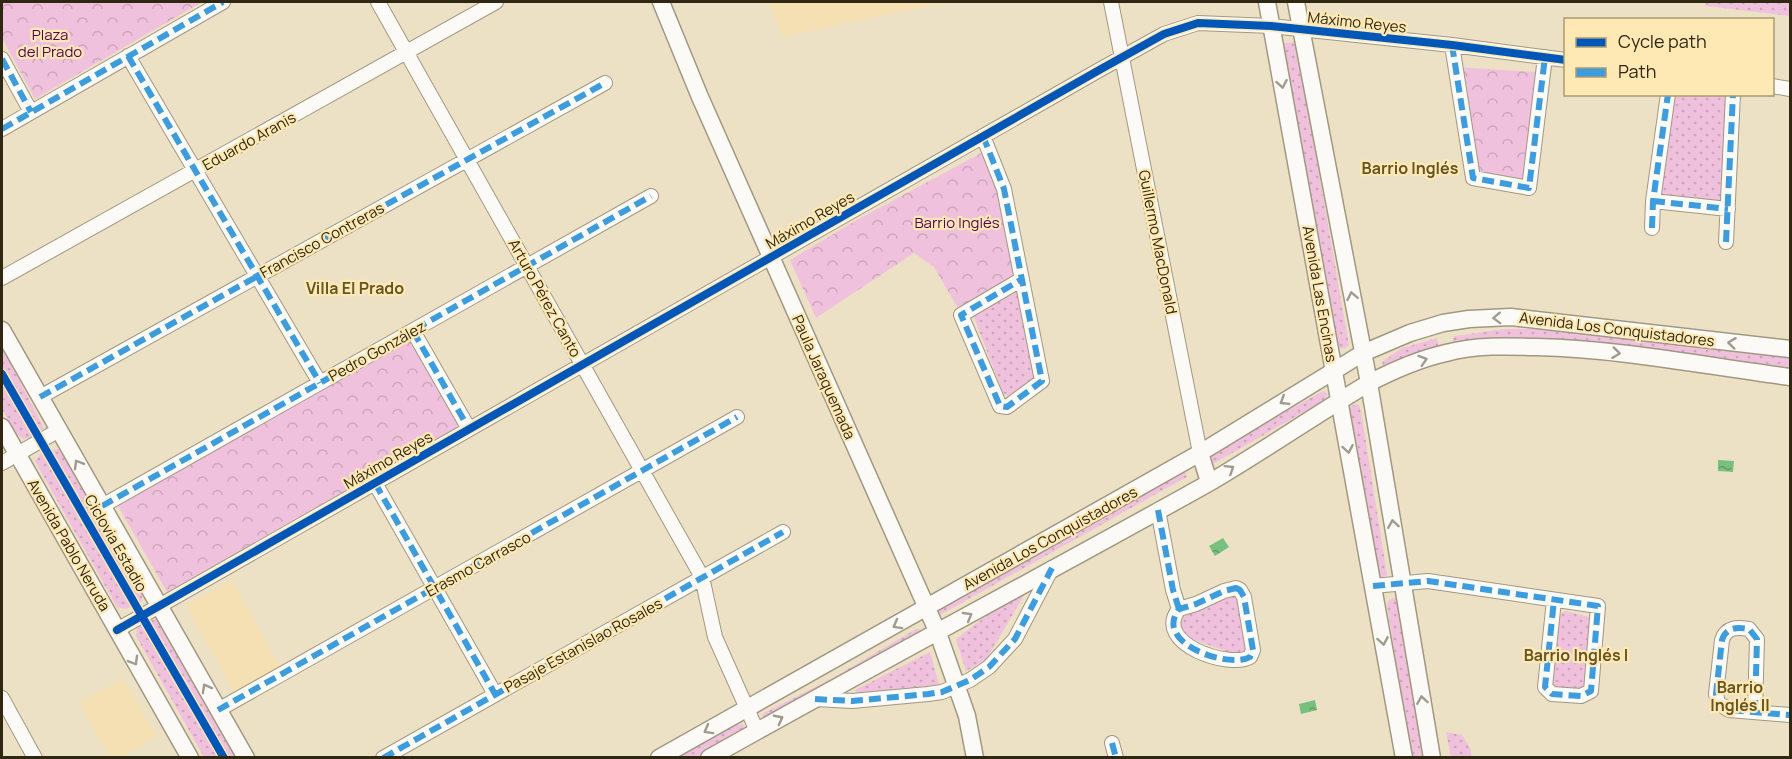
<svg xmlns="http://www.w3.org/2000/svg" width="1792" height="759" viewBox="0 0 1792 759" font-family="Manrope,sans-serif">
	<defs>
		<pattern id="grass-dots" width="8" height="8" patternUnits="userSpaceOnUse" patternTransform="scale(1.5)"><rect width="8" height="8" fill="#f0c1dc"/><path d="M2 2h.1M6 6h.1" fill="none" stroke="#cea6bc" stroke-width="1.8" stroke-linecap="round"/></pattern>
		<pattern id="park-crowns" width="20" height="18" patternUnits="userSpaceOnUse" patternTransform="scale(1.5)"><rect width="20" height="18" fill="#f0c1dc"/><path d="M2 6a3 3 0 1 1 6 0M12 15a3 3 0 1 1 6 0" fill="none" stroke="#cea6bc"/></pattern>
		<pattern id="water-ripples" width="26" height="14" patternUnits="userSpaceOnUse" patternTransform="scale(1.5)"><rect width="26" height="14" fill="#78c07e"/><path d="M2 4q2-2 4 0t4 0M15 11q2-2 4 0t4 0" fill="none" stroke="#639c66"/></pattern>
	</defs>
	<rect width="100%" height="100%" fill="#ede1c5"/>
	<!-- built -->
	<path fill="#f4e0b3" d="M769,2h179l-166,35z
		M232,580l49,88 -46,25 -49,-87z
		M123,678l34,59 -36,20h-11l-31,-54z"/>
	<!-- grass -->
	<path fill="url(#grass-dots)" d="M1705,2h85v14l-85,-10z
		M1296,42l53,303 -5,4 -6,-2 -55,-304z
		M1716,94l11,2 -4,107 -62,-5 12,-103z
		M1017,286l21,92 -30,18 -5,-3 -30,-78z
		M1503,329h32l255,25v13l-253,-28 -84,4v-5l2,-2z
		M1437,338l2,11 -53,20 -3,-3 -1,-4 20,-14z
		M2,347l42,81 -11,10 -10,1 -7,-5 -14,-25z
		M1323,391l5,3 -5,7 -110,63 -3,-10z
		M1356,404l3,1 2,6 26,164 -6,3 -5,-3 -27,-168z
		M60,449l83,141 -1,11 -16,8 -9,-2 -82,-146 8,-10z
		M1184,467l3,10 -22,12 -225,126 -4,-3 2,-8z
		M1033,580l-47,80 -20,11 -10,-32z
		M1230,594l8,2 9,55 -11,4 -52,-19 -4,-11 4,-9z
		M1393,598l4,1 3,13 22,145h-11l-24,-152 2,-5z
		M1565,611l28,7 -7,71 -6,3 -27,-2 -3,-5 8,-69z
		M158,619l80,138h-34l-68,-121 1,-9 10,-7z
		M916,629h3l2,3 -158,88 -1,-6 69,-35z
		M930,652l9,32 -80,13 -4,-7z
		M742,724l3,3 -5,5 -43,25 -21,1 58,-33z
		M1446,732l16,3 8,13 2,9h-21z"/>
	<!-- park -->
	<path fill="url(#park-crowns)" d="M6,2h196l-167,97 -33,-61v-34z
		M1458,67l77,5 -9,104 -3,6 -46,-10z
		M981,153l20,38 17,81 -59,38 -25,-43 -20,-14 -98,65 -26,-58 65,-39z
		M412,339l49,86 -294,167 -49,-86z"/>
	<!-- water -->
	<path fill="url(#water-ripples)" d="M1718,460l16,1 -1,11 -15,-1z
		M1223,538l6,9 -14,9 -6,-10z
		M1315,700l2,10 -16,4 -2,-10z"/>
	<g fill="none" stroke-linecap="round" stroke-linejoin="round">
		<defs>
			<path id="minor" d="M378,2l324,575 13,60 42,94
				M1111,2l89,451
				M1452,45l21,133 56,10 16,-131
				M128,56l192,327
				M2,59l29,53
				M1772,86l18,3
				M2,129l221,-127
				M983,136l21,53 38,192 -35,26 -7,-1 -39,-91 61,-36
				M1653,201l75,8
				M1652,228l1,-27 15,-107
				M1726,242l7,-148
				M2,278l494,-276
				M413,331l56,98
				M40,397l565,-314
				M2,463l57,-33
				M375,483l120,211
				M102,506l549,-310
				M1158,510l15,80 6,19
				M1373,586l55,-5 170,25 -7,85 -10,5 -29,-2 -7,-7 9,-87
				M1236,588l4,2 4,7 9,53 -3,7c-20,12 -98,-13 -71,-48l17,-5 28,-13z
				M117,630l984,-561 63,-35 34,-11 73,3 181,19 114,15
				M2,698l33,60
				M815,699l37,2 76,-7 14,-2 28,-12 19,-13 26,-28 37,-71
				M218,710l519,-293
				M1755,712l2,-73 -8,-10c-12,-2 -23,-2 -27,11l-6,54 2,9 11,7 61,5
				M1112,743l4,15
				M383,758l400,-226"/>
			<path id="tertiary" d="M661,2l39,95 238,536 29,83 8,42
				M1267,2l137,756
				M1296,2l73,381 63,375
				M2,330l244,428
				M2,427l188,331
				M1200,453l9,29
				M659,758l541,-305 163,-100 47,-20 33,-10 26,-4 42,-2 279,32
				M709,758c165,-93 333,-182 498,-274 55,-32 108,-69 162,-101 25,-13 50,-24 77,-30 29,-8 60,-7 91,-6 85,2 169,19 253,30"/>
		</defs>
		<!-- minor casing -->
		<use href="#minor" stroke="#a19882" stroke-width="16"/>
		<!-- tertiary casing -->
		<use href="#tertiary" stroke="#a19882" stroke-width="19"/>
		<!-- minor -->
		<use href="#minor" stroke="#fcfaf6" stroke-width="14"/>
		<!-- tertiary -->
		<use href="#tertiary" stroke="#fcfaf6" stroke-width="16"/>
		<!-- quiet -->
		<path stroke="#3d9cde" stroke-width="6" stroke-dasharray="12 6" stroke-linecap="butt" d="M1452,45l21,133 56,10 16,-131
			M128,56l192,327
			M2,59l29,53
			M2,129l221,-127
			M983,136l21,53 38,192 -35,26 -7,-1 -39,-91 61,-36
			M1653,201l75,8
			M1652,228l1,-27 15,-107
			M1726,242l7,-148
			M413,331l56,98
			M40,397l565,-314
			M375,483l120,211
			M102,506l549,-310
			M1158,510l15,80 6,19
			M1373,586l55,-5 170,25 -7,85 -10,5 -29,-2 -7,-7 9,-87
			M1236,588l4,2 4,7 9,53 -3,7c-20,12 -98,-13 -71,-48l17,-5 28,-13z
			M815,699l37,2 76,-7 14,-2 28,-12 19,-13 26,-28 37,-71
			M218,710l519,-293
			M1755,712l2,-73 -8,-10c-12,-2 -23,-2 -27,11l-6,54 2,9 11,7 61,5
			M1112,743l4,15
			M383,758l400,-226"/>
		<defs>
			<path id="cycleway" d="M2,374l222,384
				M117,630l984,-561 63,-35 34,-11 73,3 181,19 114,15"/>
		</defs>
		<!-- cycleway casing -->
		<use href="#cycleway" stroke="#fee8b4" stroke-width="11"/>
		<!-- cycleway -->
		<use href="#cycleway" stroke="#0057b8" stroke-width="8"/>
	</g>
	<!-- one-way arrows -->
	<defs><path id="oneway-chevron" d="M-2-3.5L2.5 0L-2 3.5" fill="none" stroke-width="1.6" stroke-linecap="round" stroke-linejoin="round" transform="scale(1.5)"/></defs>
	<g stroke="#a09b8f">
		<use href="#oneway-chevron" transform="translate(1282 84) rotate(80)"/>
		<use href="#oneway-chevron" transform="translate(1352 296) rotate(-101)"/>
		<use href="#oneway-chevron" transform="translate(1497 318) rotate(178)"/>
		<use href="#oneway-chevron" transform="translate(1732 343) rotate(-173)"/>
		<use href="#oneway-chevron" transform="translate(1616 353) rotate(7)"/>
		<use href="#oneway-chevron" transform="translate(1423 360) rotate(-18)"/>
		<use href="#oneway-chevron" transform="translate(1284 401) rotate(148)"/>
		<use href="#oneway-chevron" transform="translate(1348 449) rotate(80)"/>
		<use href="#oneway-chevron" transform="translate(78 464) rotate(-120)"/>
		<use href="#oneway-chevron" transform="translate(1230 469) rotate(-32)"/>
		<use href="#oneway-chevron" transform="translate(1393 524) rotate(-99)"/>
		<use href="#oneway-chevron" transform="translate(968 616) rotate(-30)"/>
		<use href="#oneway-chevron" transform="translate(897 625) rotate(151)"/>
		<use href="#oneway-chevron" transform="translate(1383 641) rotate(80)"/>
		<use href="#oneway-chevron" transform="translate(134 661) rotate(60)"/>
		<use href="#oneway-chevron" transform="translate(206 688) rotate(-119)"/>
		<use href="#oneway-chevron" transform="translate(1422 700) rotate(-99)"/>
		<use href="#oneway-chevron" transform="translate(779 719) rotate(-28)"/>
		<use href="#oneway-chevron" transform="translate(708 730) rotate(151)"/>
	</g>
	<g text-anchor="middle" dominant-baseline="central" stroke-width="4.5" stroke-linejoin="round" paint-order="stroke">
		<!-- street labels -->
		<g font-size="15" fill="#2f2712" stroke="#fee8b4">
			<text transform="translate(1357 22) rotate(6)">Máximo Reyes</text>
			<text transform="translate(249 141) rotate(-29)">Eduardo Aranis</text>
			<text transform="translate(810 220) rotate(-30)">Máximo Reyes</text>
			<text transform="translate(322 240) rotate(-29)">Francisco Contreras</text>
			<text transform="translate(1158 242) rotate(79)">Guillermo MacDonald</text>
			<text transform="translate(1320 294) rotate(80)">Avenida Las Encinas</text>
			<text transform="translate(545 298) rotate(61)">Arturo Pérez Canto</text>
			<text transform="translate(1617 329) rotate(7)">Avenida Los Conquistadores</text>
			<text transform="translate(377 351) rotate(-29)">Pedro González</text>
			<text transform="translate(824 377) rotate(66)">Paula Jaraquemada</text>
			<text transform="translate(388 460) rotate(-30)">Máximo Reyes</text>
			<text transform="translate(1050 538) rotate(-29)">Avenida Los Conquistadores</text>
			<text transform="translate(116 543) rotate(60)">Ciclovia Estadio</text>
			<text transform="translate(69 545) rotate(60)">Avenida Pablo Neruda</text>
			<text transform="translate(478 564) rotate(-29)">Erasmo Carrasco</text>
			<text transform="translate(583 645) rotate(-29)">Pasaje Estanislao Rosales</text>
		</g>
		<!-- park labels -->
		<g font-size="15" fill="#570057" stroke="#fee8b4">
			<text x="50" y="34">Plaza<tspan x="50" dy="17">del Prado</tspan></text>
			<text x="957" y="222">Barrio Inglés</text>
		</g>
		<!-- neighbourhood labels -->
		<g font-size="16" font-weight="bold" fill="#675423" stroke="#fee8b4">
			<text x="1410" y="168">Barrio Inglés</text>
			<text x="355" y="288">Villa El Prado</text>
			<text x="1576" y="655">Barrio Inglés I</text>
			<text x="1740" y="687">Barrio<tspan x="1740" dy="18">Inglés II</tspan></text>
		</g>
	</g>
	<!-- border -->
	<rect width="1792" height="759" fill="none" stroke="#2f2712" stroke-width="6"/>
	<!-- legend -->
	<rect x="1564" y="18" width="210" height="78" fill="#fee8b4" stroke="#ab9b73" stroke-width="1.5"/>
	<rect x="1576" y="38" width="30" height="9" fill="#0057b8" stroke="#ab9b73" stroke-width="1.5"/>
	<text x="1618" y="48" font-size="18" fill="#2f2712">Cycle path</text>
	<rect x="1576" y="68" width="30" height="9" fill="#3d9cde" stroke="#ab9b73" stroke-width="1.5"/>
	<text x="1618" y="78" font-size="18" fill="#2f2712">Path</text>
</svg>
